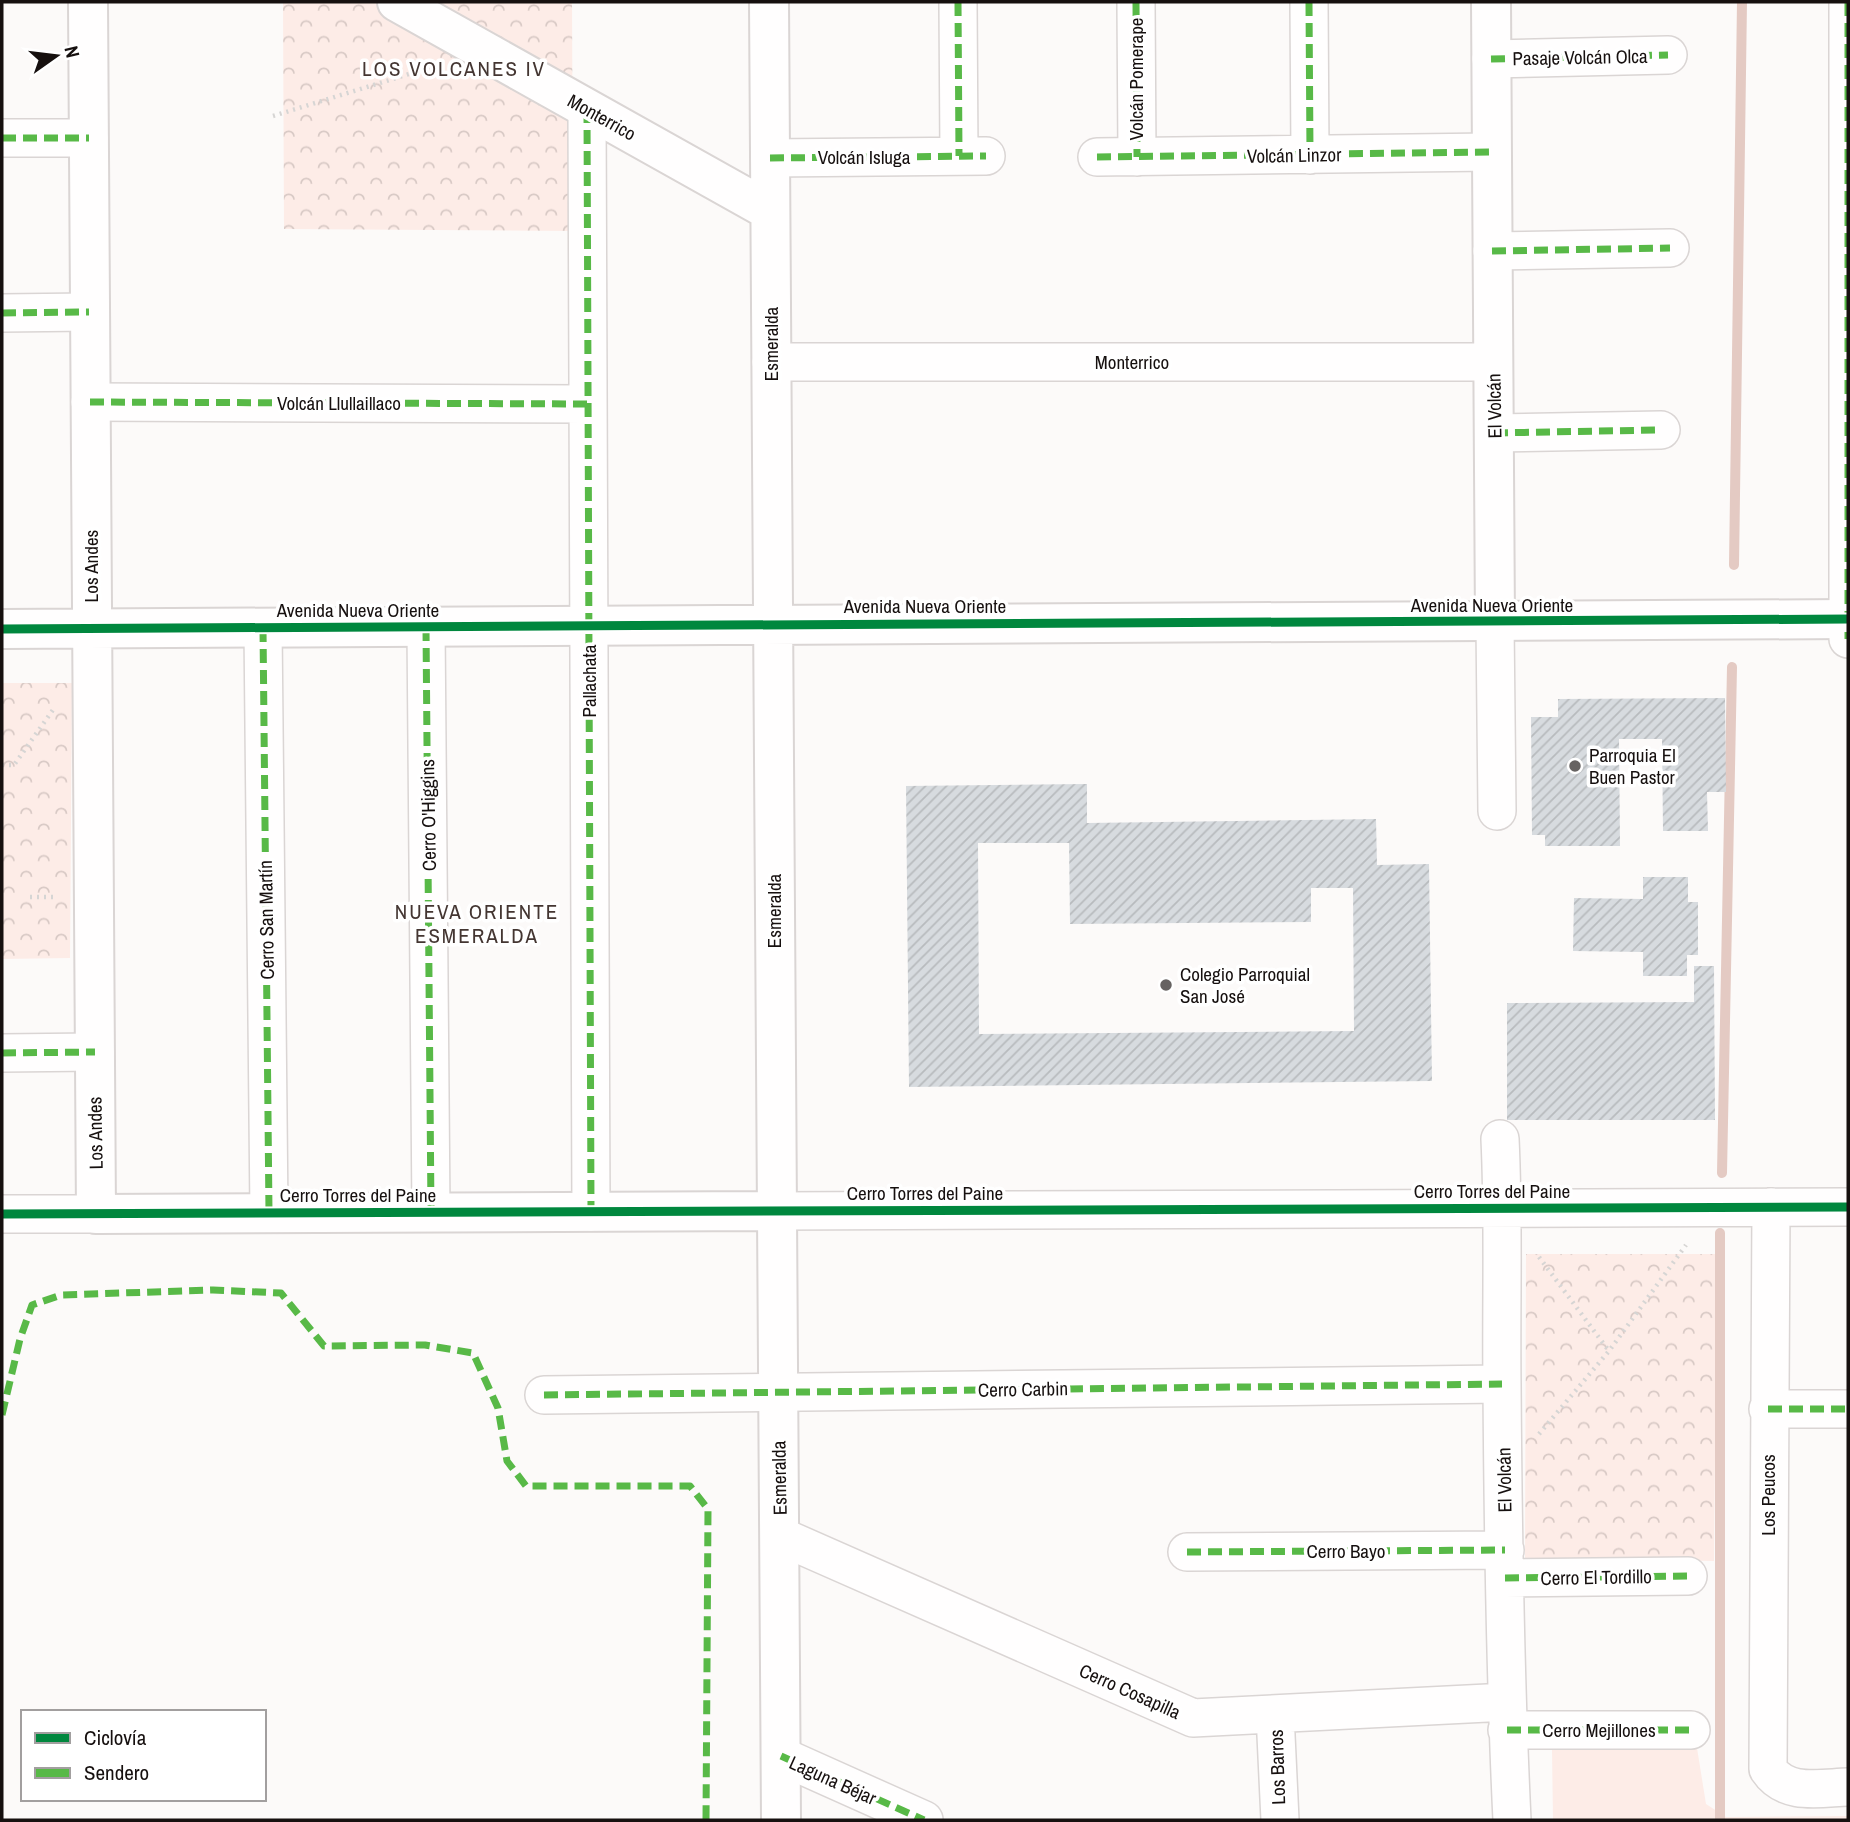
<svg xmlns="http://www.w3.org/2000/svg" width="1850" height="1822" viewBox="0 0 1850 1822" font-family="'Archivo Narrow',sans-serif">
	<defs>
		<pattern id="park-crowns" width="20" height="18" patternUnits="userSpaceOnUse" patternTransform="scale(1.75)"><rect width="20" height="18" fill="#fdece7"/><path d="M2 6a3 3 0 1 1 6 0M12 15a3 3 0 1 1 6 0" fill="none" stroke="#d8c9c5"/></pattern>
		<pattern id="building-hatch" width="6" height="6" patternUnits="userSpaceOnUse" patternTransform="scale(1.75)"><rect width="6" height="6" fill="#d7dbdf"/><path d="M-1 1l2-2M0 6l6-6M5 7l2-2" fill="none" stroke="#b8bbbe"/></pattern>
	</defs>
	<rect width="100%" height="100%" fill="#fcfaf9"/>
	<!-- green -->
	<path fill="#fdece7" d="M1697,1748l9,56 20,13 122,-1v4h-295l-1,-70z"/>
	<!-- park -->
	<path fill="url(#park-crowns)" d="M283,2h289l1,229 -289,-2z
		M2,683h70l-2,275 -68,1z
		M1526,1254h191l-3,307 -189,-3z"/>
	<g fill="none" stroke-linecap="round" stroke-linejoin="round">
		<!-- stream -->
		<path stroke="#e4cac3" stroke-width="10" d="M1734,565l8,-563
			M1722,1173l10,-506
			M1720,1820v-587"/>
	</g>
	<!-- building -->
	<path fill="url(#building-hatch)" fill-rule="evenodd" d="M1725,698l1,94h-19l1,39h-45l-1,-92h-43l1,107h-75v-11h-13l-1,-118h27v-18z
		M1087,784v39l289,-4 1,46 52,-1 3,217 -523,6 -3,-301zM978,843h91l1,81 241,-2v-34h42l1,143 -375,3z
		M1643,877h45v25h10v53h-11v21h-44v-24l-70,-1 1,-53 69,1z
		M1694,966h20l1,154h-208v-117l187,-1z"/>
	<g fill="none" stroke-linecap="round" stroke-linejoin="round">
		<defs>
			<path id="street" d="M958,2l1,154
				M1136,2l1,155
				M1309,2l1,153
				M1848,2v637
				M1491,59l177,-4
				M587,109l4,1103
				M2,138h87
				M1097,157l394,-5
				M770,158l216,-2
				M1492,251l178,-3
				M2,313l87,-1
				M771,362h722
				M90,402l498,2
				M1494,433l167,-3
				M1495,623l2,188
				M426,627l5,585
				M263,628l6,585
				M2,1053l93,-1
				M1500,1139c4,82 1,163 2,245 1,145 3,291 10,436
				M1771,1207l-3,562c18,27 51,19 80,18
				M777,1211l1071,-4
				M2,1214h94
				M544,1395l958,-11
				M1768,1409h80
				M780,1536l413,182 314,-16
				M1187,1552l318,-2
				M1505,1578l183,-2
				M1275,1714l5,106
				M1507,1730h184
				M781,1756l143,64"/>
			<path id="secondary" d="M88,2l8,1212 681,-3
				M397,2l373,209
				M769,2l12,1818
				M1491,2l4,621
				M2,629l1846,-10"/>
		</defs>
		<!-- street casing -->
		<use href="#street" stroke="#dad5d4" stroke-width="40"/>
		<!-- secondary casing -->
		<use href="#secondary" stroke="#dad5d4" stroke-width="42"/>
		<!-- path -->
		<path stroke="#d6d5d4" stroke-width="4.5" stroke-dasharray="2 5" stroke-linecap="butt" d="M273,116l162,-50
			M2,765h12l41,-58
			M30,897h28
			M1539,1257l70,94
			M1539,1434l70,-83 77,-106"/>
		<!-- street -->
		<use href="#street" stroke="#fffefe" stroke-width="37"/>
		<!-- secondary -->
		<use href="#secondary" stroke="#fffefe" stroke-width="38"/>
		<!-- quiet -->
		<path stroke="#58b947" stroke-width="7" stroke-dasharray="14 7" stroke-linecap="butt" d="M958,2l1,154
			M1136,2l1,155
			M1309,2l1,153
			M1848,2v637
			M1491,59l177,-4
			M587,109l4,1103
			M2,138h87
			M1097,157l394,-5
			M770,158l216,-2
			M1492,251l178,-3
			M2,313l87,-1
			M90,402l498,2
			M1494,433l167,-3
			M426,627l5,585
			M263,628l6,585
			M2,1053l93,-1
			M544,1395l958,-11
			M1768,1409h80
			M2,1415l18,-76 12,-34 29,-10 152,-5 68,3 43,53 101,-1 48,8 25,55 9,53 19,25h164l18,23 -2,311
			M1187,1552l318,-2
			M1505,1578l183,-2
			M1507,1730h184
			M781,1756l143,64"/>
		<defs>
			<path id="cycleway" d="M2,629l1846,-10
				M2,1214l1846,-7"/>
		</defs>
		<!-- cycleway casing -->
		<use href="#cycleway" stroke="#fff" stroke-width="13"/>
		<!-- cycleway -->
		<use href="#cycleway" stroke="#00873e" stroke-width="9"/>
	</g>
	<!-- markers -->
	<g fill="#666261" stroke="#fff" stroke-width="2.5">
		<circle cx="1575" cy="766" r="7"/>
		<circle cx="1166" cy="985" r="7"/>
	</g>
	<g text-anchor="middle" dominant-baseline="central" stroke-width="7" stroke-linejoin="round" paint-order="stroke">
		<!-- street labels -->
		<g font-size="19" fill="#16100f" stroke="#fff">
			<text transform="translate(1580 57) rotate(-1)">Pasaje Volcán Olca</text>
			<text transform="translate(1136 79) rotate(-90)">Volcán Pomerape</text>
			<text transform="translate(602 117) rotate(29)">Monterrico</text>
			<text transform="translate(1294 155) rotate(-1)">Volcán Linzor</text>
			<text x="864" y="157">Volcán Isluga</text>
			<text transform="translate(771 344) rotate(-90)">Esmeralda</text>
			<text x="1132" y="362">Monterrico</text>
			<text x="339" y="403">Volcán Llullaillaco</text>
			<text transform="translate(1494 406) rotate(-91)">El Volcán</text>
			<text transform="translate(91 566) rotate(-90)">Los Andes</text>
			<text x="1492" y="605">Avenida Nueva Oriente</text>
			<text x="925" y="606">Avenida Nueva Oriente</text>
			<text x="358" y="610">Avenida Nueva Oriente</text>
			<text transform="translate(589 681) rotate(-90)">Pallachata</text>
			<text transform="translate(428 815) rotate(-91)">Cerro O'Higgins</text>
			<text transform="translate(774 911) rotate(-90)">Esmeralda</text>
			<text transform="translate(266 920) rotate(-91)">Cerro San Martín</text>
			<text transform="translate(95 1133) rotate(-91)">Los Andes</text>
			<text x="1492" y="1191">Cerro Torres del Paine</text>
			<text x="925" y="1193">Cerro Torres del Paine</text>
			<text x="358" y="1195">Cerro Torres del Paine</text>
			<text transform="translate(1023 1389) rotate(-1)">Cerro Carbin</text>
			<text transform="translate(779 1478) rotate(-91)">Esmeralda</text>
			<text transform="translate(1504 1480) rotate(-91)">El Volcán</text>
			<text transform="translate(1768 1495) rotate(-90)">Los Peucos</text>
			<text x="1346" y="1551">Cerro Bayo</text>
			<text transform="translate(1596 1577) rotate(-1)">Cerro El Tordillo</text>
			<text transform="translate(1130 1691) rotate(24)">Cerro Cosapilla</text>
			<text x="1599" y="1730">Cerro Mejillones</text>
			<text transform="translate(1277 1767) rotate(-92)">Los Barros</text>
			<text transform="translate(833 1780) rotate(24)">Laguna Béjar</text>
		</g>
		<!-- poi labels -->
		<g font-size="19" fill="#16100f" stroke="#fff" text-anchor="start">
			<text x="1589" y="755">Parroquia El<tspan x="1589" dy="22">Buen Pastor</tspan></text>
			<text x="1180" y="974">Colegio Parroquial<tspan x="1180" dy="22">San José</tspan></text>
		</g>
		<!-- neighbourhood labels -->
		<g font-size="21" letter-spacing="2" fill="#443632" stroke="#fff">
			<text x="454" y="68">LOS VOLCANES IV</text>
			<text x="477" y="911">NUEVA ORIENTE<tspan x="477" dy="24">ESMERALDA</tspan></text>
		</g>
	</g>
	<!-- border -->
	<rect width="1850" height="1822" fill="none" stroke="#16100f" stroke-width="7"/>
	<!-- legend -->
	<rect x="21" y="1710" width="245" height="91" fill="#ffffff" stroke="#a29f9f" stroke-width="2"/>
	<rect x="35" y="1733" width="35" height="10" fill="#00873e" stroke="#a29f9f" stroke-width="2"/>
	<text x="84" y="1745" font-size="21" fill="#16100f">Ciclovía</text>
	<rect x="35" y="1768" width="35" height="10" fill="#58b947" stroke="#a29f9f" stroke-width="2"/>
	<text x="84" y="1780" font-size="21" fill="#16100f">Sendero</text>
	<!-- north arrow -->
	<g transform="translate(56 56) rotate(76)" stroke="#ffffff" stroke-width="5" paint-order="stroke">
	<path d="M0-5L12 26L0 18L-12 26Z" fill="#16100f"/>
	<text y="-10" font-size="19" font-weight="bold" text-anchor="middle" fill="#16100f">N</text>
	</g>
</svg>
